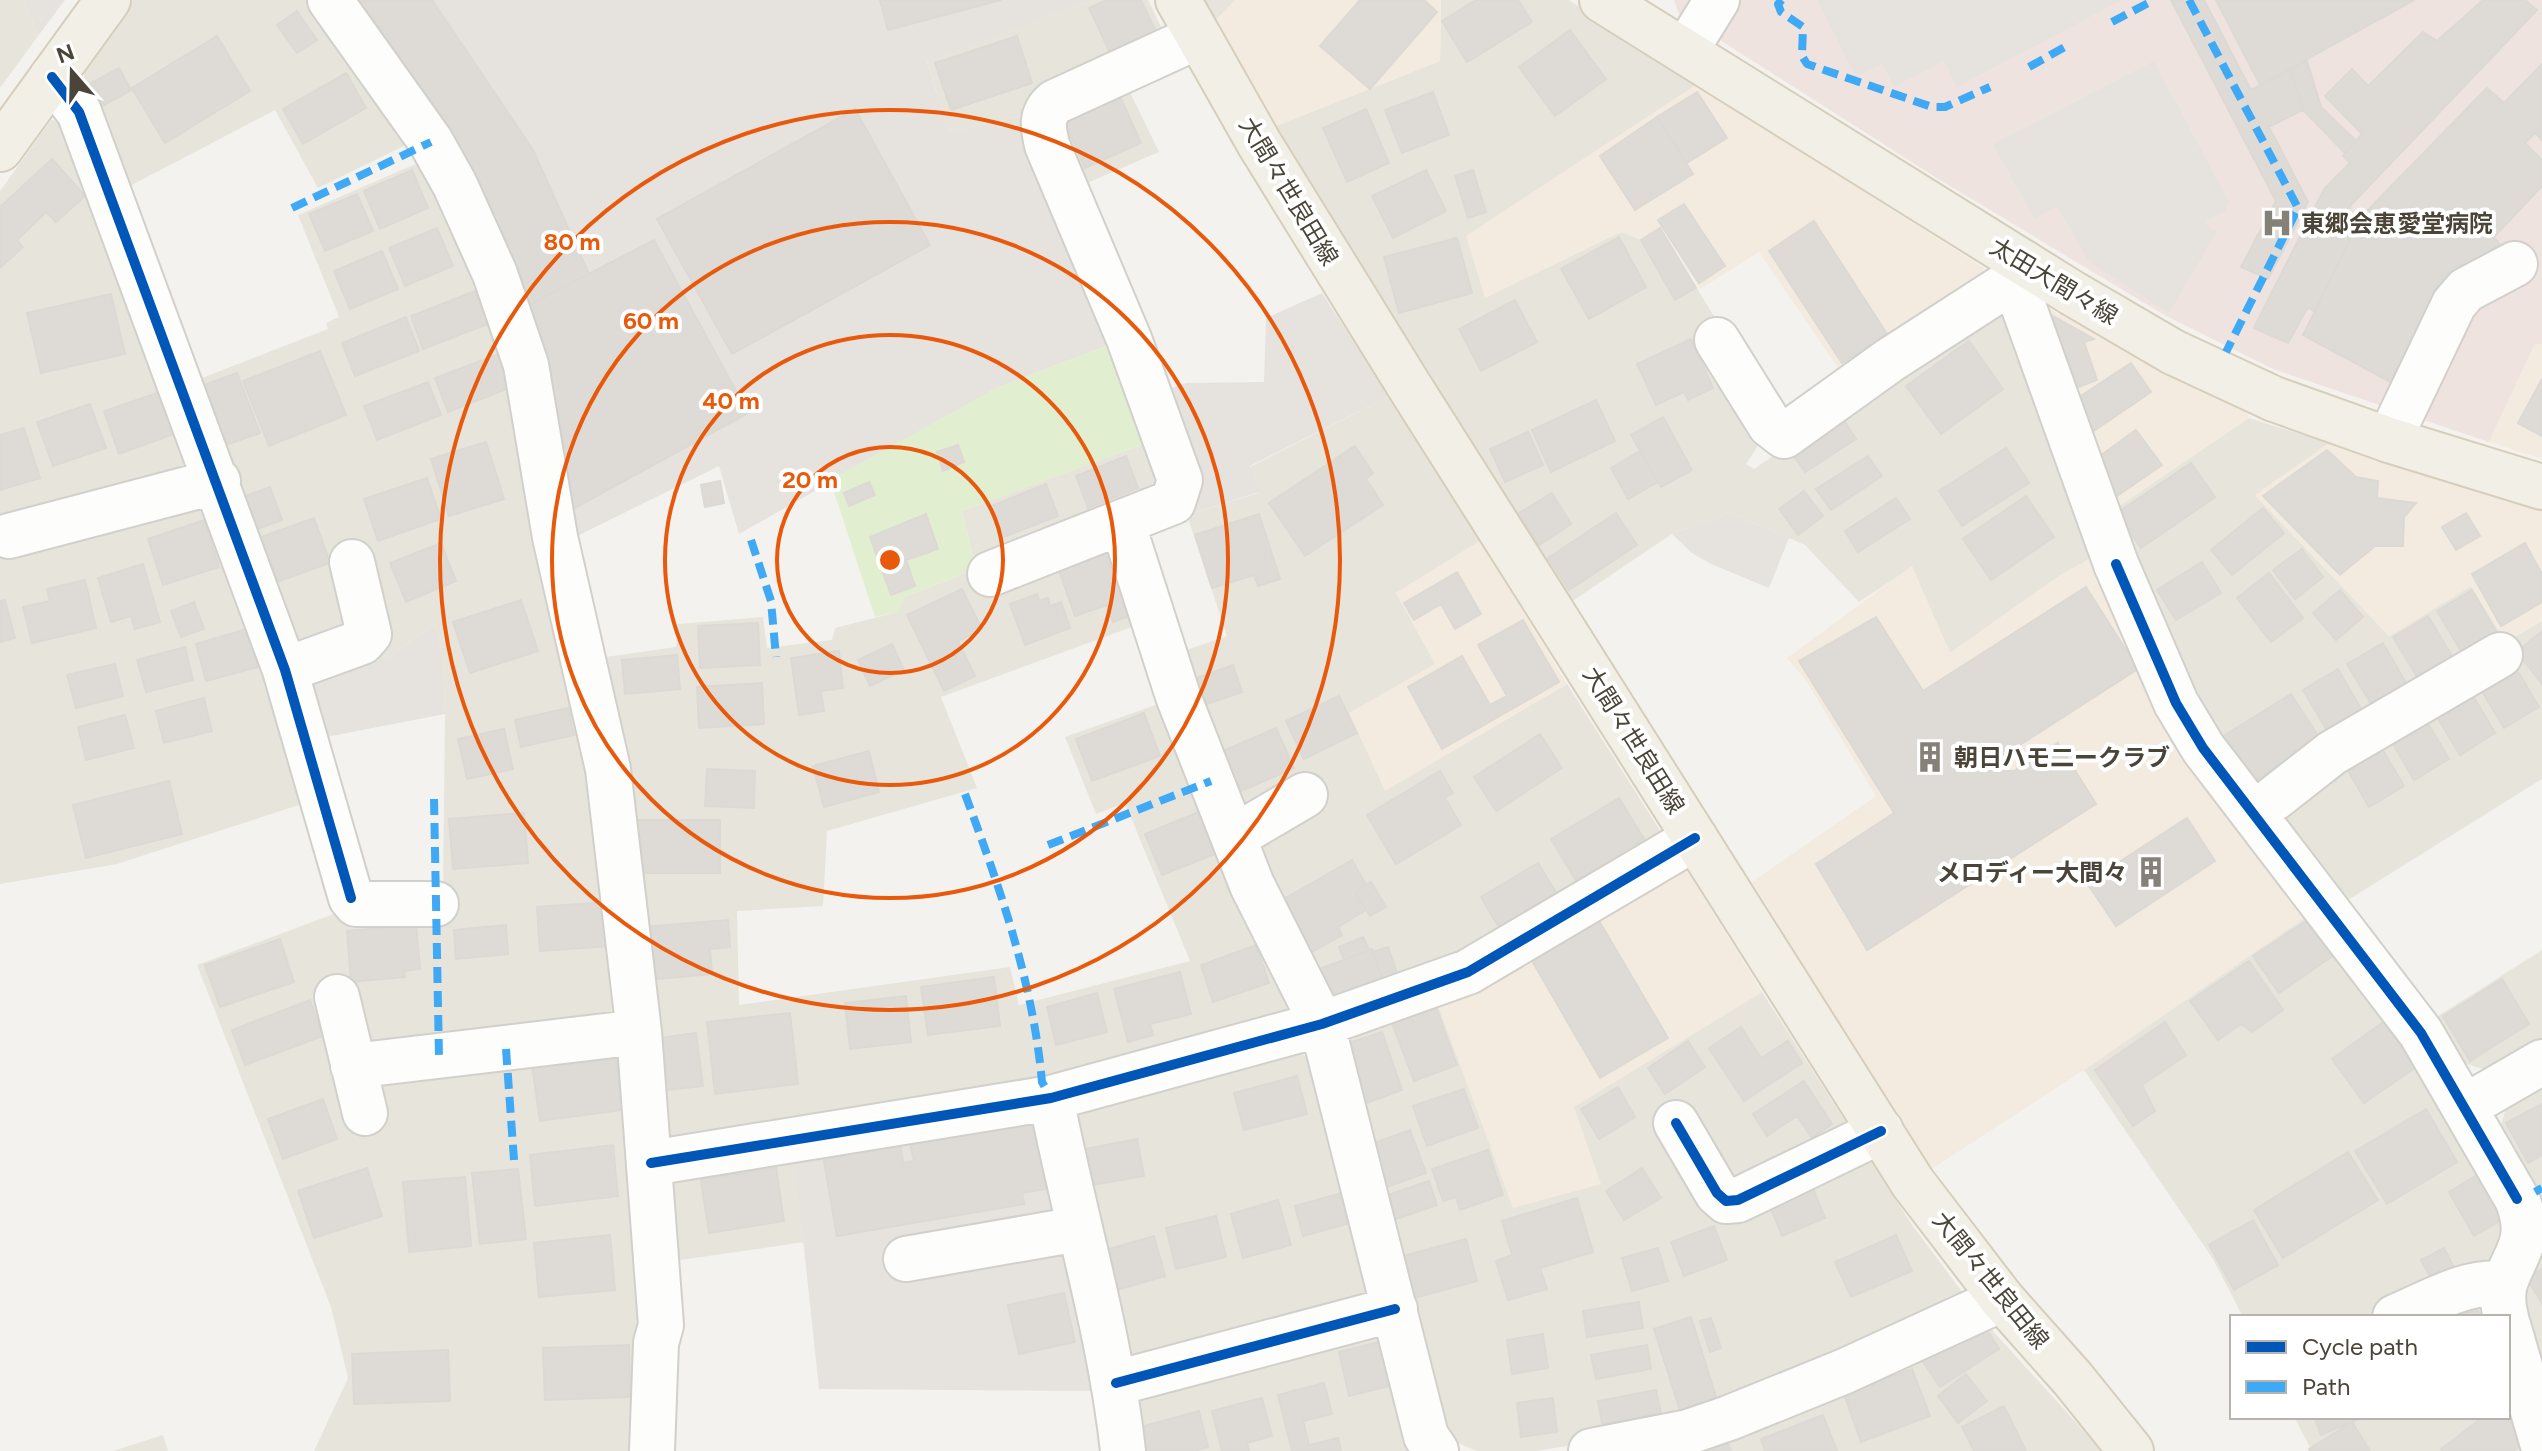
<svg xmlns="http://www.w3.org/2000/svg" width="2542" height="1451" viewBox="0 0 2542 1451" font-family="Figtree,'Noto Sans JP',sans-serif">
	<rect width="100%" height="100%" fill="#f4f2ee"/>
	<!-- residential -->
	<path fill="#e7e4dc" d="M0,0h24l14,36 -38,52z
		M133,0h180l101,141 -96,47 -43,-78 -151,79 -41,-106 3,-19z
		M1090,0h58l17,35 -131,63 -12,18 -73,16 -22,-71z
		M1204,0h31l-20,21z
		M1441,0h128l127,85 -229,151 19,61 135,-65 39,-4 71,116 34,91 -19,29 8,5 240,-164 15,5 94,243 -41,21 -112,79 -38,-86 -53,35 -54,-57 -75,-32 -58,21 -101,68 -295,-476 164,-65z
		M1126,84l33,68 -79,34 -20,-71z
		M51,120l14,2 126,331 117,349 -191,62 -117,20v-693z
		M427,159l55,115 72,305 74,434 -248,63 245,-21 24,271 -14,2 2,123h-323l34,-73 -17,-71 -134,-342 142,-53 104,-21 2,-177 -2,-57 -8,-33 -46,33 -86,26 -106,-303 131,-51 -2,-6 13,-6 -41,-102z
		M1389,396l91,145 -84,52 40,71 -51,126 182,-106 99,156 -175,103 -166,57 -150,-346 52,-18 -40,-121 71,-22 -8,-26z
		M2249,418l80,25 -73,53 133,140 82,-50 35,56 36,-21v158l-202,126 -126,-164 -105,-228z
		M1149,442l13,42 -53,35 31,105 -199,73 36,91 -150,43 -4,75 -86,5 2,94 271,-38 9,38 171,-44 -65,-158 -29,11 -31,-77 102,-36 128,313 -253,68 -370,66 -12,-13 -61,-477 77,-11 2,-23 85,-7 4,31 65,-8 3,-12 63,-16 7,-15 71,-28 -14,-58z
		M2310,914l85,100 119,206 -23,97h-248l-30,-58 -129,-189z
		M2542,950v91l-51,30 -28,-8 -28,-45z
		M1762,992l150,233 60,80 -348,132 -88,14h-59l-36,-15 -95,-401 88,-41 79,213 60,-100z
		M1297,1051l25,14 92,386h-276l-65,-346z
		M2542,1082v134l-42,-87 8,-28z
		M794,1153l11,89 -132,19 -7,-77 9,-12z
		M2542,1246v142l-26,-105 24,-25z
		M1981,1318l121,133h-458z
		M2508,1373l24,78h-220l-18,-34h214z
		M163,1435l5,16h-55z"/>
	<!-- commercial -->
	<path fill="#f3ebdf" d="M1235,0h206l-1,61 -164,65 -61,-105z
		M1696,85l288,183 -5,18 -135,91 -85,-125 -59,37 -39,-61 -20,12 -20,-8 -136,66 -19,-62z
		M2037,302l147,81 62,28 3,7 -140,95z
		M2536,343l6,1v115l-53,-17z
		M2329,443l213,68v110l-36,21 -35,-56 -82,50 -134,-141z
		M1480,541l87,143 -182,107 -36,-78 86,-49 -39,-71z
		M2096,555l214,359 -226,156 -154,100 -178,-288 124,-86 -71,-117 -18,-21 125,-92 38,87 112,-79z
		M1679,864l10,10 73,118 -188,115 27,77 -88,24 -79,-214z"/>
	<!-- industrial -->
	<path fill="#e6e2de" d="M346,0h744l-163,62 22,70 73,-16 92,227 -118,45 -257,146 -20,-68 -150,74 -27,-160z
		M1730,513l59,25 -20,50 -58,-24 -19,-11 -20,-19z
		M435,624l8,33 2,57 -124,24 -18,-55 86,-26z
		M1031,1113l71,278 -283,-2 -25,-236z"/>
	<!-- medical -->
	<path fill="#eee3df" d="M1674,0h868v344h-7l-46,98 -216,-73 -107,-53 -226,-136 -261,-166z"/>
	<!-- green -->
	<path fill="#e1eecf" d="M1114,343l35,99 -187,69 14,58 -71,28 -6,15 -24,5 -45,-137 166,-92z"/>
	<!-- parking -->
	<path fill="#e6e3df" d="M24,0h41l-27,36z
		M1817,0h305l-165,87 -13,-26 -50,26 -12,-23 -26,13z
		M2154,61l75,141 -4,9 -19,10 4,8 8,1 -49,83 -80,-51 -32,-56 -23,13 -41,-75z
		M1322,293l67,103 -139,70 9,26 -72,23 -26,-123 25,-9 78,-1 2,-64z"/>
	<!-- building -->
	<path fill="#dedbd6" stroke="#dcd9d4" stroke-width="2" d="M353,0h79l101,150 56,124 -60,31z
		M880,0h121l-113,30z
		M1107,0h34l17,36 -46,21 -23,-49z
		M1360,0h64l13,12 -67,77 -50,-43z
		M1476,0h42l14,22 -65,40 -25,-41z
		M2171,0h33l47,90 40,-20 12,40 -34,17 39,75 -40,77 -27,-12 35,-66z
		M2216,0h198l-154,85z
		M2483,0h42l12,10 -186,195 -3,7 13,5 -46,95 -7,-5 -20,36 -34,-15 70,-139 26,-26 -7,-7 19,-22 -37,-38 27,-27 16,17 55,-54 14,9z
		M297,11l20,29 -20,13 -20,-28z
		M1570,30l36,49 -51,37 -36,-49z
		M217,36l33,55 -85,52 -33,-55z
		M1017,36l15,47 -81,27 -16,-47z
		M2307,61l14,46 35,34 -11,12 -42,-43 -12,-40z
		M2542,64v76l-7,-7 -10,10 17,17v26l-48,51 6,8v11l-27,12 -7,-3 -20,21 -48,100 -95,-51 58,-118 126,-129 17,15z
		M119,68l12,22 -28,16 -13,-22z
		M346,73l20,35 -63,36 -20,-35z
		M1433,92l16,43 -47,18 -17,-43z
		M1697,92l30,46 -40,25 -30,-46z
		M1119,94l22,49 -56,25 -21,-48z
		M855,109l75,136 -198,109 -75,-135z
		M1366,109l23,54 -42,19 -24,-54z
		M1657,117l36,57 -58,36 -35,-54z
		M52,159l33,37 -29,26 -10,-10 -29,28 6,7 -23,21v-61z
		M412,170l16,38 -48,21 -16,-38z
		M1426,170l20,41 -53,27 -21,-42z
		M1473,170l13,42 -18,6 -13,-42z
		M357,194l16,37 -48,20 -16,-37z
		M1684,204l41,62 -26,17 -41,-63z
		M1814,221l73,113 -45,29 -73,-112z
		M437,228l16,38 -48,20 -16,-38z
		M1660,228l36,60 -21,12 -34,-60z
		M1619,237l27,50 -57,32 -28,-50z
		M1457,238l15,55 -73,20 -15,-56z
		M654,240l94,173 -175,96 -44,-204z
		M382,251l16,38 -48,20 -16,-38z
		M475,291l13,33 -65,25 -12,-33z
		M111,294l14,60 -84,19 -14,-60z
		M1515,300l22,42 -56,29 -22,-42z
		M2035,306l59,33 -10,3 13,38 -34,13z
		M406,317l13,34 -64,25 -13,-33z
		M1691,339l22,49 -25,12 -4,-8 -28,13 -19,-41z
		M1969,341l34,48 -62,45 -35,-48z
		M320,351l26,64 -77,31 -26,-65z
		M499,354l13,33 -64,25 -13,-34z
		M2131,363l20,29 -62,42 -20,-30z
		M237,373l23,60 -37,13 -22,-60z
		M2542,379v57l-24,-13z
		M428,382l13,33 -64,25 -13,-34z
		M163,391l14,42 -58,21 -15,-43z
		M1596,400l19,41 -64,31 -19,-42z
		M90,404l16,44 -53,18 -16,-44z
		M1663,417l29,53 -31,17 -30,-52z
		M1842,418l14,21 -51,33 -14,-21z
		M24,428l16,50 -40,12v-55z
		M2136,430l26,35 -48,33 -21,-37z
		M1528,432l15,33 -38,17 -15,-33z
		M486,442l18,57 -55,17 -18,-57z
		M958,445l6,17 -21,9 -6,-19z
		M1355,446l18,27 -7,6 17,26 -78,51 -36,-53z
		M2006,448l23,35 -67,43 -23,-35z
		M2327,450l29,27 22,4 -1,17 39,5 -12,14 -1,29h-28l-35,29 -77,-79z
		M1640,451l18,31 -30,17 -17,-31z
		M1126,456l12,32 -50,20 -12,-32z
		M1868,456l14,20 -51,34 -15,-21z
		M2191,463l24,34 -74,51 -24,-35z
		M427,478l14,41 -63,22 -14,-42z
		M720,481l4,22 -19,4 -4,-22z
		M869,482l6,13 -26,11 -5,-13z
		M1046,484l12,32 -57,22 -12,-31z
		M270,487l12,33 -27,10 -12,-33z
		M1804,491l19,25 -25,19 -19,-26z
		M1552,493l19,31 -32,21 -20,-32z
		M2026,496l28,41 -63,43 -28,-41z
		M1896,498l14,21 -52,33 -13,-21z
		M2263,508l21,25 -52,42 -21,-25z
		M1616,513l21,32 -68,45 -21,-32z
		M2466,513l14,23 -24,14 -14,-23z
		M926,514l12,35 -32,11 9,26 -24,9 -21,-58z
		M1259,514l21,65 -22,7 -4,-11 -42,13 -17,-53z
		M314,518l16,45 -56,20 -16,-45z
		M204,520l15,47 -56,18 -15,-46z
		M441,543l15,38 -50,21 -16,-39z
		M2525,543l17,31v28l-41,24 -29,-52z
		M1110,546l25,68 -22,8 -6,-17 -32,11 -18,-51z
		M2302,549l21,28 -28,22 -22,-29z
		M2202,562l19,31 -45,27 -19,-30z
		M143,564l17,58 -25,7 -4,-13 -20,6 -13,-44z
		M1457,572l24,42 -26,15 -14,-25 -27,16 -10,-17z
		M2269,573l34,45 -32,24 -34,-44z
		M85,580l11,48 -64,15 -9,-36 27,-6 -3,-12z
		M2086,587l52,82 -159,102h35l44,-28 38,61 -229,146 -51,-86 78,-51 -95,-152 77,-44 47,74z
		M962,589l20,40 -24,12 17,35 -31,15 -37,-76z
		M2340,590l23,27 -27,23 -23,-27z
		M2472,590l26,45 -34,21 -27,-45z
		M1037,594l2,7 9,-3 2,8 11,-4 9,26 -45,17 -15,-41z
		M5,600l10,38 -15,4v-41z
		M521,600l17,51 -68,22 -17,-51z
		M194,602l10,27 -23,8 -10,-26z
		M2428,616l27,45 -35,21 -27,-45z
		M1523,620l36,62 -117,67 -34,-62 54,-31 28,49 17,-9 -29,-51z
		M758,623l2,42 -60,3 -2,-42z
		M247,629l11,38 -52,14 -10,-37z
		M2542,631v53l-25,-32z
		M2383,643l26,45 -35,21 -27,-45z
		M892,644l12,26 -34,16 -12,-26z
		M185,647l8,33 -47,12 -9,-32z
		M839,651l4,37 -22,3 3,20 -25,4 -8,-57z
		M677,655l3,34 -55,5 -3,-34z
		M2513,663l26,44 -35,21 -27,-45z
		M115,664l8,32 -47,12 -9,-33z
		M1233,665l9,27 -44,15 -10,-26z
		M2338,669l26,45 -34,21 -27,-45z
		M762,683l2,41 -65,4 -2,-41z
		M2469,689l26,44 -35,22 -27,-45z
		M2291,694l29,45 -66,42 -29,-46z
		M1339,696l18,37 -53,26 -18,-38z
		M204,698l8,33 -48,12 -8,-32z
		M568,708l6,27 -53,12 -6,-27z
		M1144,713l16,43 -68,25 -16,-42z
		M125,715l9,33 -48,12 -8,-33z
		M2423,715l26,44 -35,21 -26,-45z
		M1276,728l18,40 -53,23 -18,-40z
		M504,729l9,40 -46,10 -9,-40z
		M1540,734l22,34 -66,43 -22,-34z
		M2378,742l26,44 -35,21 -26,-45z
		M869,751l10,41 -55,15 -11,-41z
		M707,769l48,2 -1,37 -49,-2z
		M1440,771l13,22 -8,5 16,27 -65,39 -29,-49z
		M169,781l13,53 -96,24 -13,-53z
		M1619,798l25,41 -23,13 3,5 -46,27 -27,-45z
		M1206,809l17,42 -61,24 -17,-41z
		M524,813l4,50 -75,6 -4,-50z
		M2187,818l28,43 -99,65 -29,-43z
		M635,820h85v53h-85z
		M1352,860l14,25 -11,7 11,18 -28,17 4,8 -30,17 -30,-52z
		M1538,863l19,31 -57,35 -19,-32z
		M1371,882l15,25 -16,9 -15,-24z
		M608,902l3,44 -71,5 -3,-44z
		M1598,919l70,119 -68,40 -69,-119z
		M2309,919l25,36 -55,38 -26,-37z
		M728,920l2,27 -20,2 2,25 -65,6 -4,-53z
		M416,925l4,44 -16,2 1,6 -54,5 -4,-51z
		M506,925l2,29 -52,5 -2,-29z
		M1363,937l6,13 -25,10 -5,-13z
		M280,939l14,43 -74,25 -15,-42z
		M1256,945l13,38 -56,19 -12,-37z
		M1388,947l10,28 -15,5 -11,-28z
		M1372,949l11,31 -52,19 -12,-30z
		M2249,961l34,49 -31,22 -11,-8 -23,16 -28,-39z
		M1180,972l11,42 -41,10 3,11 -25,7 -14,-53z
		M994,977l6,49 -72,9 -7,-48z
		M2502,979l27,45 -59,37 -27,-45z
		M1097,993l10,39 -51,13 -9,-38z
		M906,996l5,46 -61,7 -5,-46z
		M310,1000l13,36 -78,29 -13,-35z
		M1436,1007l21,58 -43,16 -22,-58z
		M790,1013l8,71 -83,10 -8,-72z
		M2390,1017l32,46 -58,40 -32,-44z
		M2165,1022l21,33 -44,30 13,26 -22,15 -38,-56z
		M1741,1027l20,31 27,-17 14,22 -58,38 -35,-53z
		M1382,1032l20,58 -35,13 -21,-59z
		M696,1033l7,53 -37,4 -7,-52z
		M1688,1041l17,26 -40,27 -17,-26z
		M615,1055l8,55 -83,11 -8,-55z
		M1297,1076l10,38 -63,16 -10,-37z
		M1804,1081l28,43 -20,14 -15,-22 -30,20 -14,-22z
		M1618,1087l17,30 -36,22 -18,-30z
		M1464,1089l14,39 -51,18 -14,-40z
		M323,1099l14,40 -54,20 -15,-40z
		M2542,1104v51l-14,8 -22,-40z
		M2426,1109l31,53 -70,42 -32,-53z
		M1034,1122l12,67 -24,4 2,11 -187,32 -14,-81 77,-14 3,22 11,-2 -4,-18z
		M1410,1130l16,43 -45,16 -15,-43z
		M1137,1139l7,37 -52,9 -7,-36z
		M613,1145l5,51 -83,10 -5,-51z
		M1488,1150l15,45 -43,15 -4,-13 -13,4 -11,-32z
		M2348,1152l30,48 -95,58 -29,-48z
		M367,1168l15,48 -68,22 -16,-47z
		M776,1168l8,53 -75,12 -8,-53z
		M1642,1168l19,30 -37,22 -18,-29z
		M518,1169l8,70 -46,5 -8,-71z
		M2479,1174l26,44 -31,18 -25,-44z
		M465,1177l6,69 -62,6 -6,-70z
		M1429,1181l8,24 -47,16 -8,-24z
		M1811,1184l14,34 -43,18 -14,-35z
		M1349,1191l8,30 -54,15 -8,-30z
		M1577,1198l16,54 -53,16 7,21 -39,11 -12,-39 16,-6 -10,-34z
		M1278,1200l13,45 -48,13 -12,-44z
		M1216,1216l10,41 -50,12 -10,-41z
		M2253,1220l25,45 -44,25 -25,-45z
		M1714,1226l13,34 -43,16 -13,-34z
		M610,1235l5,55 -76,7 -5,-54z
		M1896,1235l16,36 -61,26 -16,-35z
		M1154,1236l11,40 -48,14 -11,-40z
		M1466,1239l11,42 -63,17 -11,-42z
		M1658,1248l10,33 -36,10 -10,-33z
		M2444,1248l12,24 -22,12 -13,-24z
		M2542,1269v34l-15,-24z
		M1064,1293l11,49 -56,12 -11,-49z
		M1639,1302l4,26 -56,9 -4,-26z
		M2477,1309l4,8h-22z
		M1691,1317l28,89 -37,11 -28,-88z
		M1711,1318l10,30 -11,4 -10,-31z
		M1980,1319l19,30 -59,38 -20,-30z
		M1543,1334l5,34 -36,6 -5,-34z
		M1383,1341l10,44 -44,11 -10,-44z
		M629,1345l1,52 -85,3 -2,-52z
		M1647,1345l4,24 -55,10 -5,-24z
		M448,1350l2,51 -96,3 -2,-50z
		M1912,1369l18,47 -69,26 -17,-48z
		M1966,1374l21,27 -29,22 -20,-27z
		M1324,1383l8,31 -29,7 6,24 29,-7 3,13h-49l-14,-56z
		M1656,1390l5,23 -59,11 -4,-23z
		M1262,1398l10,38 -25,7 2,8h-27l-10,-40z
		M1553,1398l4,34 -36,5 -4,-34z
		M2004,1406l22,45h-52l-12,-24z
		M1199,1411l9,36 -15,4h-50l-6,-23z
		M1823,1415l14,36h-72l-4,-12z
		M2314,1417h49l-42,18z
		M2483,1417h23l19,25 -12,9h-70l-2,-2z
		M2352,1422l18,29h-60l-1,-2z
		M1725,1435l6,16h-35z"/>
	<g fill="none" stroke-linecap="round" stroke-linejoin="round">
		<defs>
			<path id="minor" d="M330,0l101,142 24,43 40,89 31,91 29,172 53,232 31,263 22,293 -5,18 -4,108
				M1686,50l31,-50
				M52,77l27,35 206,558 66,228 5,6h80
				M2014,280l102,284 60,139 27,45 218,285 96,166c24,58 -26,66 -11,118
				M1717,340l53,85 14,11 106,-76 124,-80 10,-17
				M2389,440l65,-136 12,-14 49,-26
				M1122,522l51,-20 7,-22 -51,-141 -82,-194c-4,-18 -7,-30 8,-43l142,-65
				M9,536l209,-55
				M990,574l132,-52 56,174 74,189 70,139 104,412 10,15
				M285,670l77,-28 7,-8 -17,-72
				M2254,814l78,-61 168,-98
				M1234,837l71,-42
				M337,997l28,116
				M353,1066l286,-34
				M1051,1098c23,118 59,234 72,353
				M2466,1106l76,-44
				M1676,1123l41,70 9,8 12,-1 143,-69
				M651,1163l400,-65 271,-74 146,-52 227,-134
				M906,1259l172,-30
				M2395,1317c34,-14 72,-38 110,-33
				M2508,1325l34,117
				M1116,1383l279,-74
				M1591,1451l97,-19 41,-14 116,-47 157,-72"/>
			<path id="major" d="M1178,0l81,143 149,241 505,799 89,116 71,80 58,72
				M1602,0l470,293 101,59 101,47 115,41 153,47
				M0,149l108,-149"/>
		</defs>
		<!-- minor casing -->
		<use href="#minor" stroke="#d2d0cb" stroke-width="48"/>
		<!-- major casing -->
		<use href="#major" stroke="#d6cebb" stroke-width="48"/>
		<!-- minor -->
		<use href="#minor" stroke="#fdfdfc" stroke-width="44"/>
		<!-- major -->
		<use href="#major" stroke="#f2efe6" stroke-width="44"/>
		<!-- quiet -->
		<path stroke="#3fa9f5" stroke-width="8" stroke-dasharray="16 8" stroke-linecap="butt" d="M1782,0l-4,4 3,8 22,15 -1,29 5,8 125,43h13l45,-20
			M2189,0l109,208 -72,144
			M2112,22l42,-22
			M2029,67l41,-23
			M292,208l139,-66
			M751,540l20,61 5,56
			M965,794c35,94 68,188 77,288l9,16
			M434,799l5,258
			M1048,845l163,-64
			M506,1049l8,111
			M2535,1192l7,-4"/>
		<defs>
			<path id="cycleway" d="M52,77l27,35 206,558 66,228
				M2116,564l60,139 27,45 218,285 96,166
				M1676,1123l41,70 9,8 12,-1 143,-69
				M651,1163l400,-65 271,-74 146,-52 227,-134
				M1116,1383l279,-74"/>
		</defs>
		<!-- cycleway casing -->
		<use href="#cycleway" stroke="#fff" stroke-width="15"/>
		<!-- cycleway -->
		<use href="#cycleway" stroke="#0057b8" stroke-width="10"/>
	</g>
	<!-- distance rings -->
	<g fill="none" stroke="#e8590c" stroke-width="4">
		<circle cx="890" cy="560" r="113"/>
		<circle cx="890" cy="560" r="225"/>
		<circle cx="890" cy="560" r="338"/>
		<circle cx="890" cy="560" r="450"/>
	</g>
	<!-- icons -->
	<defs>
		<symbol id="hospital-bare" viewBox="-9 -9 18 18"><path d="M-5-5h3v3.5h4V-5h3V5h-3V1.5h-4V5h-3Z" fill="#868178" stroke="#fff" stroke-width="2.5" paint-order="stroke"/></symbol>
		<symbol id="building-bare" viewBox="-9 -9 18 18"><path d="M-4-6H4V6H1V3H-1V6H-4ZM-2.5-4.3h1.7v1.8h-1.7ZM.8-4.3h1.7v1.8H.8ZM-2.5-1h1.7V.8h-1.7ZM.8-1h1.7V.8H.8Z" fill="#868178" stroke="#fff" stroke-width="2.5" paint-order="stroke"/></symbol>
	</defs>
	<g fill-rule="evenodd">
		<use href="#hospital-bare" x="2255" y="201" width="44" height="44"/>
		<use href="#building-bare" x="1908" y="735" width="44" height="44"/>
		<use href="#building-bare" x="2129" y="850" width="44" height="44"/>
	</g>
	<g text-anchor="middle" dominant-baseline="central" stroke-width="8" stroke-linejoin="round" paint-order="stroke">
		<!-- street labels -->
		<g font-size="24" fill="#4b4439" stroke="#fff">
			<text transform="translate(1289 191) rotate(59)">大間々世良田線</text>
			<text transform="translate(2054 281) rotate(31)">太田大間々線</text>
			<text transform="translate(1634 740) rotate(58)">大間々世良田線</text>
			<text transform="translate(1991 1280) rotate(51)">大間々世良田線</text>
		</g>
		<!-- poi labels -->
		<g font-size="24" font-weight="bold" fill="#4b4439" stroke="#fff" text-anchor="start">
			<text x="2301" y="223">東郷会恵愛堂病院</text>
			<text x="1954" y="757">朝日ハモ二ークラブ</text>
			<text x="2127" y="872" text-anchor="end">メロディー大間々</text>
		</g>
	</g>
	<circle cx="890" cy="560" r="12" fill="#e8590c" stroke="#fff" stroke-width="4"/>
	<g font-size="24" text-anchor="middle" font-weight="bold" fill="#e8590c" stroke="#fff" stroke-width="8" stroke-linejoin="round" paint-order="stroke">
		<text x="572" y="250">80 m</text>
		<text x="651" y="329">60 m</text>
		<text x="731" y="409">40 m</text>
		<text x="810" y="488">20 m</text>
	</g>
	<!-- legend -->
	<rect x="2230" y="1315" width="280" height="104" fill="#ffffff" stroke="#b7b4b0" stroke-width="2"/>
	<rect x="2246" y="1341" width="40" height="12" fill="#0057b8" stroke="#b7b4b0" stroke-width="2"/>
	<text x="2302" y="1355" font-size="24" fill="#4b4439">Cycle path</text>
	<rect x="2246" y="1381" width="40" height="12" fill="#3fa9f5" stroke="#b7b4b0" stroke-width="2"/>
	<text x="2302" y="1395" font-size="24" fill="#4b4439">Path</text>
	<!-- north arrow -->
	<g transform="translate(72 72) rotate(340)" stroke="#ffffff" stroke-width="6" paint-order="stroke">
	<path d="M0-6L14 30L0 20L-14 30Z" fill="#4b4439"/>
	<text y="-12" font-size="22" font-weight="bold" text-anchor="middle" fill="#4b4439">N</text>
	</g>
</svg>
